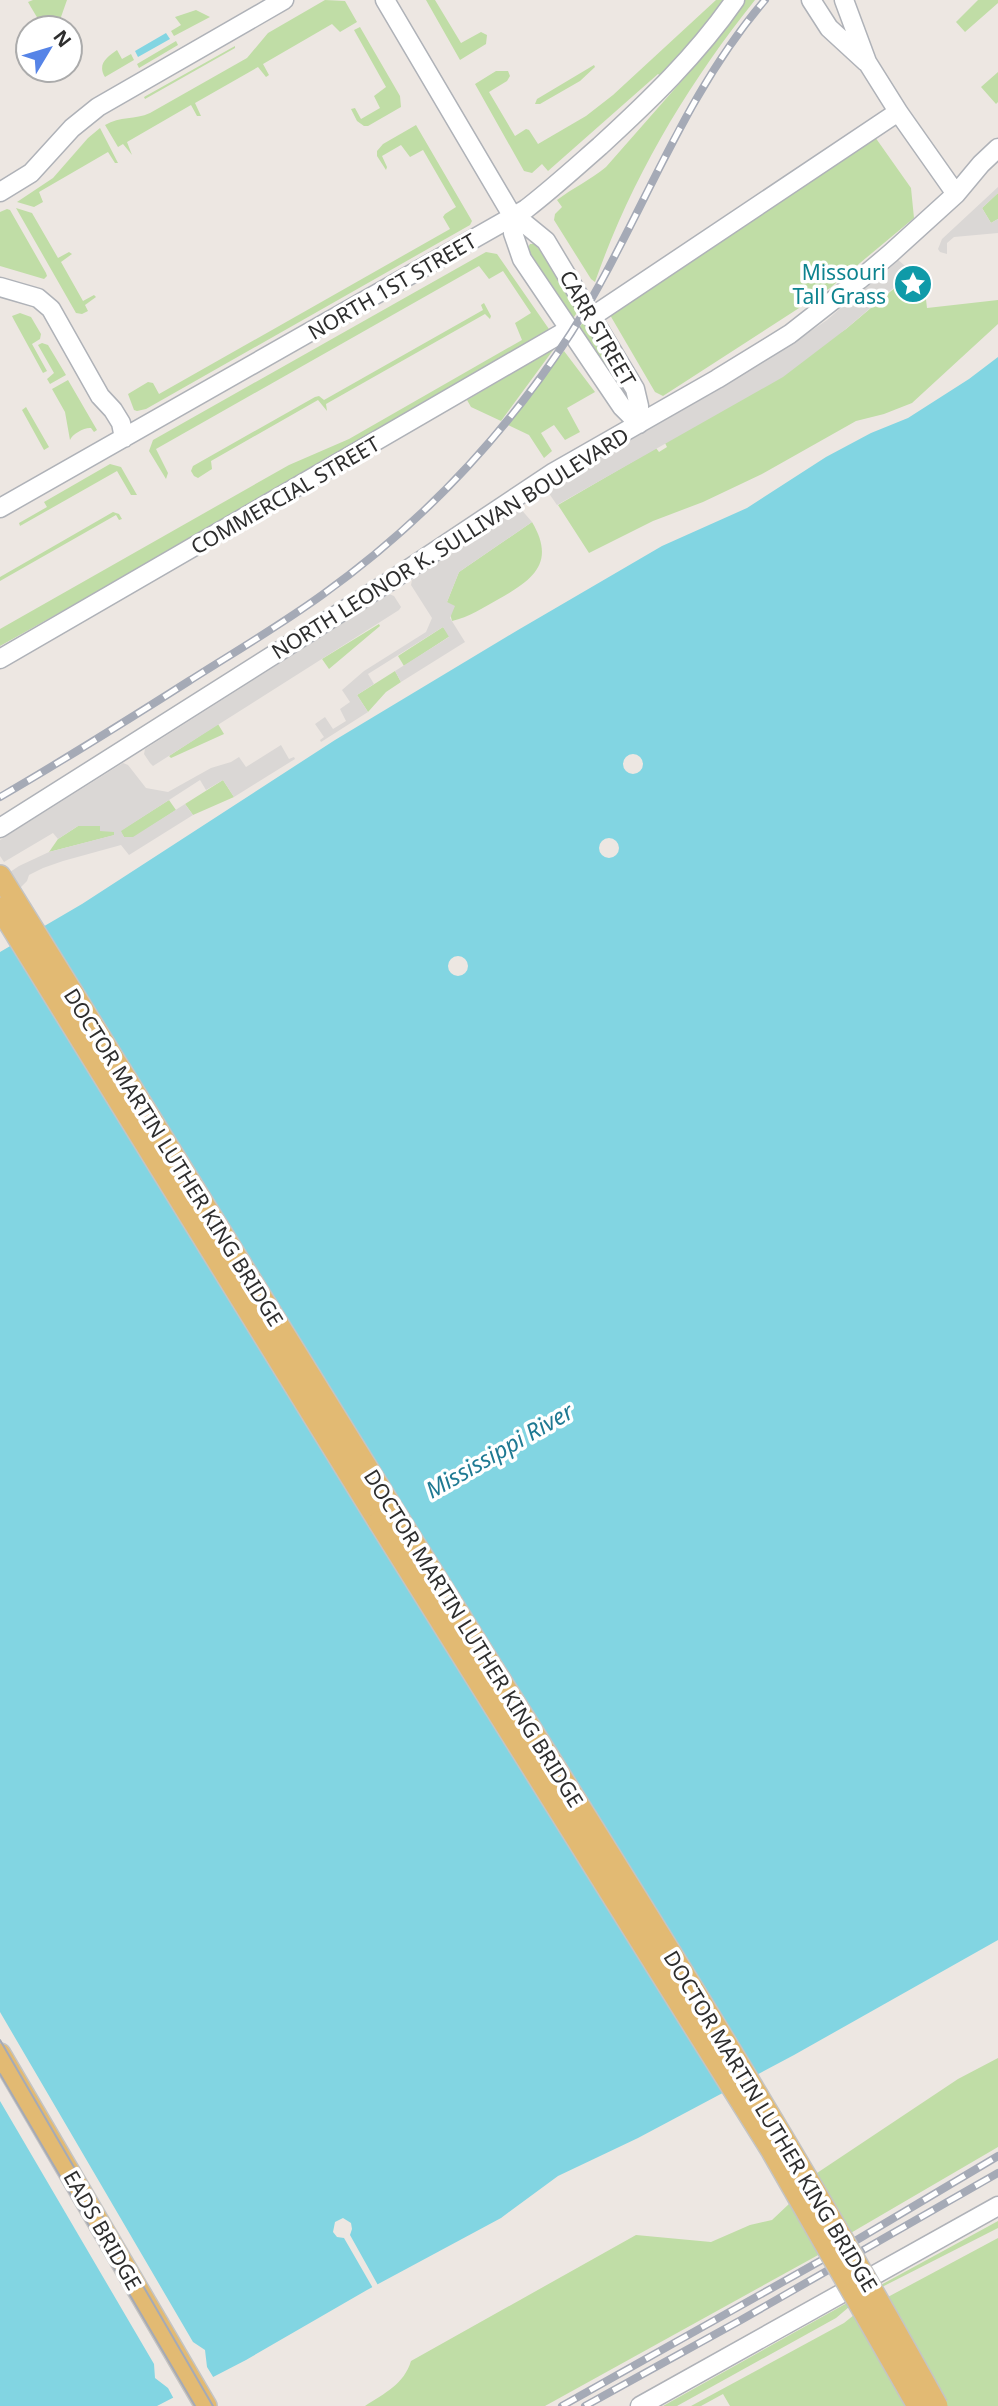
<svg xmlns="http://www.w3.org/2000/svg" width="998" height="2406" viewBox="0 0 998 2406" font-family="'Noto Sans',sans-serif">
	<rect width="100%" height="100%" fill="#ede7e2"/>
	<!-- green -->
	<path fill="#c0dda6" d="M33,0h34l-6,17v10c-19,4 -24,-10 -33,-25z
		M325,0l20,1 12,21 -17,10 -8,-8 -69,40 6,11 -3,2 -8,-10 -63,36 6,13h-4l-6,-11 -64,37 5,13 -9,-11 -5,3 -13,-22c15,-9 30,-5 45,-12l97,-55 21,-25z
		M426,0h9l26,43 20,-11 6,3 -1,9 -26,16z
		M716,0h8l-29,41 -33,36 -4,-3 -110,97 -6,-7 -10,9 -8,-2 -49,-87 21,-13h12l2,5 -3,5 -18,11 26,44 11,-7 3,1 9,14 48,-28 27,-21z
		M743,0h12c-68,85 -124,179 -160,282l-4,-3 -37,-59 1,-6 7,-7 -5,-7c16,-12 33,-20 49,-33l80,-91z
		M978,0h20v3l-33,29 -9,-10z
		M196,10l14,7 -36,19 -3,-5 10,-6 -6,-8z
		M360,27l40,69 1,11 -33,19h-4l-7,-5 -6,-12 4,-1 6,11 19,-11 -6,-12 12,-9 -32,-57z
		M176,41l2,4 -39,23 -2,-4z
		M235,46v2l-90,51 -1,-2z
		M117,50l5,9 9,-5 3,6 -29,17c-8,-13 2,-20 12,-27z
		M594,65l1,2 -15,14 -40,23h-5l2,-5z
		M998,72v30l-2,2 -15,-17z
		M416,125l56,96 -2,4 -324,184 -9,2 -3,-1 -6,-16 20,-12 5,1 6,11 291,-165 -7,-12 2,-3 11,-7 -33,-57 -13,7 -9,-12 -19,11 5,11 -1,3 -9,-14v-5l6,-7z
		M100,128l18,35h-3l-7,-11 -69,40 4,10 -9,5 -17,-5 36,-24 35,-40z
		M875,137l36,51 3,30 -84,70 -167,108 -8,-4 -45,-77z
		M998,193v26l-7,4 -9,-15z
		M16,208l16,5 26,45 11,-6 3,2 -11,8 22,39 11,-6 2,2 -11,8 3,6 -6,3 -6,-1z
		M7,209l3,1 36,63 1,3 -3,3 -44,-13v-54z
		M530,244h4l5,5 39,62 -6,9 -43,-67 -2,-4z
		M486,252l11,2 54,78 -217,127 -334,187v-17l289,-164 60,-26 173,-99 -7,-17 16,-10 -28,-42 -14,8 -10,-13 -323,183 12,24 -2,6 -17,-28 4,-11z
		M916,270h5l2,4 4,34 71,-8v24l-86,79 -28,11 -28,7 -94,53 -59,28 -50,19 -64,32 -31,-48 98,-57 3,4 8,-5 -2,-4 181,-114z
		M484,303l7,13 -1,3 -5,-5 -159,90 1,7 -9,-11 -107,61 1,8 -14,9 -4,-2 -3,-5 2,-5 122,-69 4,-1 5,4 159,-90 -2,-5z
		M20,313l11,4 10,17 -1,5 -8,5 15,27 -4,2 -29,-53 -2,-4z
		M584,321l40,66v5l-46,-63z
		M559,342l-58,79 -30,-14 -4,-7 66,-39 5,-7z
		M42,343l6,2 18,30 -16,9 -3,-5 7,-6 -16,-28z
		M564,351l31,41 -28,16 13,24 -15,8 -11,-15 -13,8 11,18 -8,7 -15,-23 -21,-10z
		M68,380l29,50 -3,2 -3,-4c-6,-1 -19,6 -21,12l-5,-28 -13,-23z
		M26,407l23,40 -5,3 -22,-40z
		M110,464l11,3 16,28h-6l-14,-24 -97,55 -1,-3 28,-16 -3,-5z
		M113,512l6,2 3,5 -3,1 -3,-5 -116,66v-4z
		M532,522c25,42 -1,59 -35,78 -14,8 -28,17 -45,21l-5,-19 12,-30z
		M379,624l1,2 -51,43 -7,-10z
		M443,627l7,9 -46,30 -6,-10z
		M395,671l6,11 -15,10 -18,20 -11,-17z
		M218,724l6,10 -53,24 -2,-2z
		M223,780l11,17 -41,18 -8,-11z
		M169,800l7,10 -43,28 -9,-1 -4,-6z
		M78,826h22l14,5 1,4 -66,17 9,-13z
		M998,2058v89l-149,87 -35,-59 144,-96z
		M790,2203l30,51 -275,152h-180c20,-13 39,-22 46,-45l225,-126 75,7 39,-17 22,-5z
		M998,2221v7l-118,60 -1,-2z
		M998,2238v168h-52l-60,-108z
		M847,2303l2,4 -13,11 -159,88h-14z
		M854,2315l51,91h-175l-7,-12 -22,12h-10l153,-83z"/>
	<!-- plaza -->
	<path fill="#dad7d5" d="M998,187v6l-16,15 9,15 7,-4v14l-44,4 -7,6v11l-7,-2 -2,-3 4,-10z
		M897,259l15,13 -66,57 -63,48 -226,128 -9,-13 2,-7 230,-133 47,-32z
		M520,508l12,14 -73,50 -12,30 8,4 -5,12 15,24 -64,40 -6,-11 54,-34 -6,-10 -75,47 6,10 -17,11 11,17 -47,30 -1,-2 4,-3 -9,-13 10,-7 8,12 13,-8 -6,-12 10,-7 -8,-12 22,-19 62,-39 6,-14 -21,-33 1,-5 102,-71z
		M389,594l5,2 7,11 -2,3 -246,156 -3,-3 -6,-9 1,-5z
		M281,745l8,14 5,-2 1,2 -61,38 -11,-17 -17,10 -6,-10 -79,51 3,6h9l52,-33 8,11 -64,40 -8,-10 -58,16 -20,7 -14,7 -2,6 -7,7 -10,-16 9,-6 30,-14 65,-17v-3l-14,-1v-5h-22l-20,13 -5,-6 -49,29 -4,-6v-16l123,-77 5,2 18,23 22,4 43,-24 20,-6 8,-5 7,10z"/>
	<!-- water -->
	<path fill="#82d5e2" d="M166,33l4,6 -32,18 -3,-6z
		M998,357v1583l-204,115 -156,83 -80,38 -57,42 -134,72 -121,70 -89,46h-157v-1454l82,-48 253,-164 183,-110 144,-84 85,-38 79,-51 45,-24 37,-15 61,-39z"/>
	<!-- pier -->
	<path fill="#ede7e2" d="M623 764a10 10 0 1 1 20 0a10 10 0 1 1-20 0Z
		M599 848a10 10 0 1 1 20 0a10 10 0 1 1-20 0Z
		M448 966a10 10 0 1 1 20 0a10 10 0 1 1-20 0Z
		M0,2012l193,330 12,8 2,17 8,13 -40,21 -7,-13 -13,-10 -1,-14 -154,-263z
		M343,2218l8,5 1,6 -2,6 29,52 -5,3 -30,-52 -7,-1 -4,-5 2,-10z"/>
	<g fill="none" stroke-linecap="round" stroke-linejoin="round">
		<defs>
			<path id="minor" d="M385,0l128,217v16l9,26 100,148 17,17
				M811,0l18,28 37,34
				M844,0l23,62 32,51 57,81
				M0,192l31,-19 41,-45 26,-21 186,-107
				M513,217l11,6 22,18 89,148 4,17v18
				M0,287l38,11 13,11 49,87 13,14 8,13 3,15
				M593,316l305,-204
				M0,508l526,-299c26,-20 50,-42 74,-63 49,-45 97,-91 135,-146
				M0,659l569,-330
				M0,828l395,-250 159,-106 163,-93 73,-45 69,-54 32,-27 65,-59 25,-30 17,-16
				M640,2406l358,-200"/>
			<path id="major" d="M0,876l395,637
				M0,908l379,614
				M0,2054l206,352"/>
		</defs>
		<!-- minor casing -->
		<use href="#minor" stroke="#afb2b8" stroke-width="21"/>
		<!-- major casing -->
		<use href="#major" stroke="#c4c4c4" stroke-width="24"/>
		<!-- minor -->
		<use href="#minor" stroke="#fff" stroke-width="18"/>
		<!-- major -->
		<use href="#major" stroke="#e2ba73" stroke-width="21"/>
		<!-- tram -->
		<path stroke="#a5aab6" stroke-width="2" d="M0,2040l213,366
			M0,2074l195,332"/>
		<defs>
			<path id="rail" d="M0,797c64,-37 126,-76 189,-116 44,-28 90,-55 133,-86 99,-71 183,-160 249,-262 69,-109 109,-234 194,-333
				M562,2406l283,-159 153,-91
				M585,2406l156,-86 257,-147"/>
		</defs>
		<!-- rail casing -->
		<use href="#rail" stroke="#a5aab6" stroke-width="8"/>
		<!-- rail -->
		<use href="#rail" stroke="#fff" stroke-width="5" stroke-dasharray="16" stroke-linecap="butt"/>
		<defs>
			<path id="major-bridge" d="M395,1513c185,295 374,588 542,893
				M379,1522l393,629 146,255"/>
		</defs>
		<!-- major-bridge casing -->
		<use href="#major-bridge" stroke="#c4c4c4" stroke-width="24" stroke-linecap="butt"/>
		<!-- major-bridge -->
		<use href="#major-bridge" stroke="#e2ba73" stroke-width="21"/>
	</g>
	<!-- icons -->
	<defs>
		<symbol id="sight-disc" viewBox="-11 -11 22 22"><circle r="9.5" fill="#0f9aa8" stroke="#fff"/><path d="M0-6L1.8-2.2L6-1.7L2.9 1.2L3.7 5.4L0 3.3L-3.7 5.4L-2.9 1.2L-6-1.7L-1.8-2.2Z" fill="#fff"/></symbol>
	</defs>
	<g fill-rule="evenodd">
		<use href="#sight-disc" x="891" y="262" width="44" height="44"/>
	</g>
	<g text-anchor="middle" dominant-baseline="central" stroke-width="7" stroke-linejoin="round" paint-order="stroke">
		<!-- culture labels -->
		<g font-size="21" fill="#0d838f" stroke="#fff" text-anchor="end">
			<text x="886" y="272">Missouri<tspan x="886" dy="24">Tall Grass</tspan></text>
		</g>
		<!-- street labels -->
		<g font-size="21" fill="#2e2e2e" stroke="#fff">
			<text transform="translate(392 286) rotate(-30)">NORTH 1ST STREET</text>
			<text transform="translate(598 328) rotate(60)">CARR STREET</text>
			<text transform="translate(285 495) rotate(-30)">COMMERCIAL STREET</text>
			<text transform="translate(450 543) rotate(-32)">NORTH LEONOR K. SULLIVAN BOULEVARD</text>
			<text transform="translate(174 1157) rotate(58)">DOCTOR MARTIN LUTHER KING BRIDGE</text>
			<text transform="translate(474 1638) rotate(58)">DOCTOR MARTIN LUTHER KING BRIDGE</text>
			<text transform="translate(771 2121) rotate(59)">DOCTOR MARTIN LUTHER KING BRIDGE</text>
			<text transform="translate(103 2230) rotate(60)">EADS BRIDGE</text>
		</g>
		<!-- water labels -->
		<g font-size="23" font-style="italic" fill="#1e7992" stroke="#fff">
			<text transform="translate(499 1450) rotate(-30)">Mississippi River</text>
		</g>
	</g>
	<!-- north arrow -->
	<g transform="translate(49 49) rotate(52)"><circle r="33" fill="#ffffff" stroke="#ababab" stroke-width="2"/>
	<path d="M0-5L12 26L0 18L-12 26Z" fill="#5684e7"/>
	<text y="-10" font-size="19" font-weight="bold" text-anchor="middle" fill="#2e2e2e">N</text>
	</g>
</svg>
